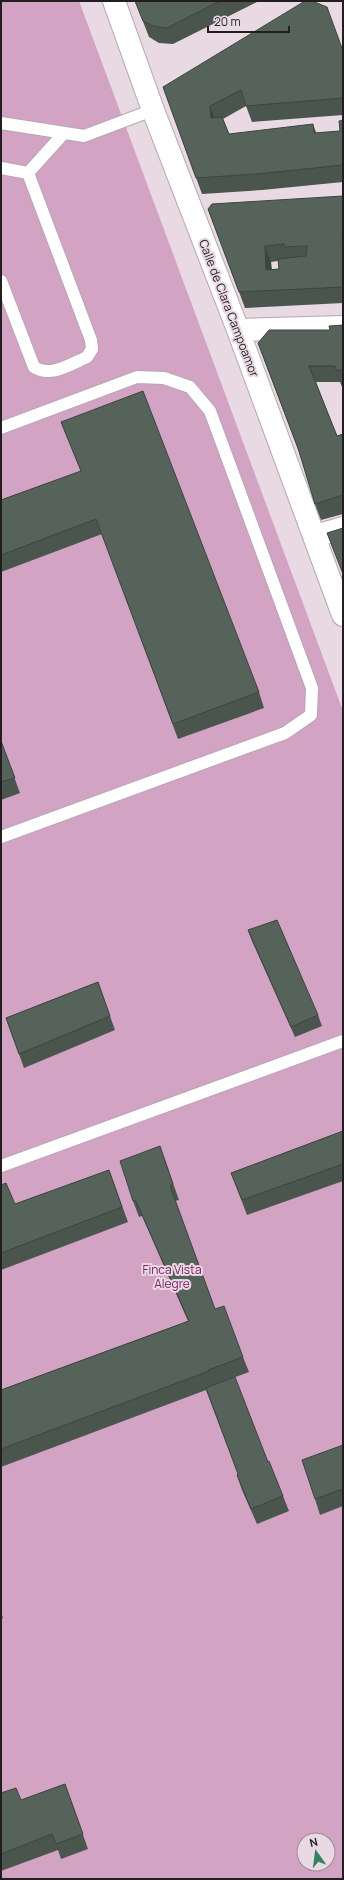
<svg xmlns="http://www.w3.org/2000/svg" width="344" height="1880" viewBox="0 0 344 1880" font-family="Manrope,sans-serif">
	<rect width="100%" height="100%" fill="#e8d9e3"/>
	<!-- green -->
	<path fill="#d3a3c4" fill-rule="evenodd" d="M1,1h78l264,710v1168h-342zM304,1840h24v24h-24z"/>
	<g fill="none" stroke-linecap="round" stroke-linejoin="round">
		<defs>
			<path id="lane" d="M1,123l83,13 69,-26
				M1,168l27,5
				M28,173l36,-40
				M1,281l33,86c16,11 37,-3 53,-10l5,-8 -1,-9 -63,-167
				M1,428l136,-51 27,1 26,9 20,24 102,277 -1,27 -26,18 -284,104
				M1,1166l342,-125"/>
			<path id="street" d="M114,1l39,109 85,220 105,285
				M238,330l105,-3
				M315,536l28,-8"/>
		</defs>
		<!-- lane casing -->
		<use href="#lane" stroke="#b5a6b0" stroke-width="14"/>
		<!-- street casing -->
		<use href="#street" stroke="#b5a6b0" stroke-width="24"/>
		<!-- lane -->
		<use href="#lane" stroke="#fff" stroke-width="12"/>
		<!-- street -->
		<use href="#street" stroke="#fff" stroke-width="22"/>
	</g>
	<!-- wall -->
	<path fill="#49554d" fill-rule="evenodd" d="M135,1h124l-86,43 -14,-1 -10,-6z
		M343,51v64l-91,7 -6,-16 -23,13 6,15 88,-1 23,-2 3,-11v62l-81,8 -60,4 -39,-107z
		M343,196v107l-98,5 -37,-99zM278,261l1,8 -7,1 -1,-8z
		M343,325v62h-1l-2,-5h-24l21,54 6,-1v79l-22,6 -6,-16 -16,-52 -41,-109 72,-13z
		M61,422l198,270 5,16 -86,31 -76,-205 -101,38v-72l80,-29z
		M1,741l19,52 -19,7z
		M248,930l70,85 4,11 -27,11 -43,-96z
		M98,982l17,48 -91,38 -18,-50z
		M343,1131v50l-96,34 -16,-42z
		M160,1146l19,54 -4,1 40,108 28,48 6,15 -35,13 54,77 15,34 6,15 -32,13 -15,-34 -5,-15 1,-1 -32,-84 -205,77v-77l187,-69 -46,-105 -3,1 -6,-16z
		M109,1170l19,52 -127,48v-85l14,19z
		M343,1445v61l-23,9 -5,-16z
		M1,1612l2,6 -2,1z
		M65,1784l23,65 -27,10 -3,-9 -57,21v-78l20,7z"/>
	<!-- shaded-wall -->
	<path fill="#3c453f" d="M210,106l6,16 -5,-4z
		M313,124l6,17 -5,-8z
		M342,235l1,4v15v-1z
		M265,246l6,16 1,25 -6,-17z"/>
	<!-- building -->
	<path fill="#55635a" stroke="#3c453f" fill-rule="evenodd" d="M135,1h85l-53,27 -14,-2 -10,-5z
		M305,1h7l15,6 16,44v47l-97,8 -5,-16 -31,16 1,12 11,-1 7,17 84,-10 1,9 26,-2 -1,-10 4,-1v45l-87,9 -60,4 -33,-91z
		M343,196v39h-1l1,18v34l-104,5 -31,-83 4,-5zM284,244v3l23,-1 -1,10 -28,3 1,10 -13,1 -1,-24z
		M343,325v45h-7l-1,-4h-26l28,70 6,-2v61l-28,9 -17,-56 -40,-105 11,-13h61l-1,-4z
		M143,391l116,301 -86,32 -77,-205 -95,36v-55l80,-29 -20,-49z
		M343,528v46l-16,-41z
		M1,741l14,37 -14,4z
		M277,920l41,95 -27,12 -43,-97z
		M98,982l12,34 -91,38 -13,-36z
		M343,1131v33l-101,36 -11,-27z
		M160,1146l13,38 -3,2 45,123 9,-3 19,51 -35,13 1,1 -208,78v-59l188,-69 -53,-120h-3l-13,-40z
		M109,1170l13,37 -121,46v-68l5,-2 9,21z
		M235,1377l33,85 1,-1 14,35 -32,13 -14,-34 1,-1 -32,-86z
		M343,1445v44l-28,10 -13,-39z
		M65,1784l18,50 -27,10 -4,-10 -51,20v-61l15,-5 5,12z"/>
	<g text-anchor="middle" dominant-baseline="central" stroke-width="4" stroke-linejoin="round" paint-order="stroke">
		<!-- street labels -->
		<g font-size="12" fill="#221d20" stroke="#e8d9e3">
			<text transform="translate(229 308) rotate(69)">Calle de Clara Campoamor</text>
		</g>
		<!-- park labels -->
		<g font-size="12" fill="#792065" stroke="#e8d9e3">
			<text x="172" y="1269">Finca Vista<tspan x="172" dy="14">Alegre</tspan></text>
		</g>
	</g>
	<!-- border -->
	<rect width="344" height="1880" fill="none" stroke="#221d20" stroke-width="4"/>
	<!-- north arrow -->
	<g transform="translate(316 1852) rotate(346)"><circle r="19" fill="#e8d9e3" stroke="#998e95"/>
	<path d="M0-3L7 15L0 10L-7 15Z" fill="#2e8559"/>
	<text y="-6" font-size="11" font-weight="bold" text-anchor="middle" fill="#221d20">N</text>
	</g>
	<!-- scale -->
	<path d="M208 26v6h81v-6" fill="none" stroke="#221d20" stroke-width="2"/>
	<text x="214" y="26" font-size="12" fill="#221d20" stroke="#e8d9e3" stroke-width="3" paint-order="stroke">20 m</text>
</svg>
